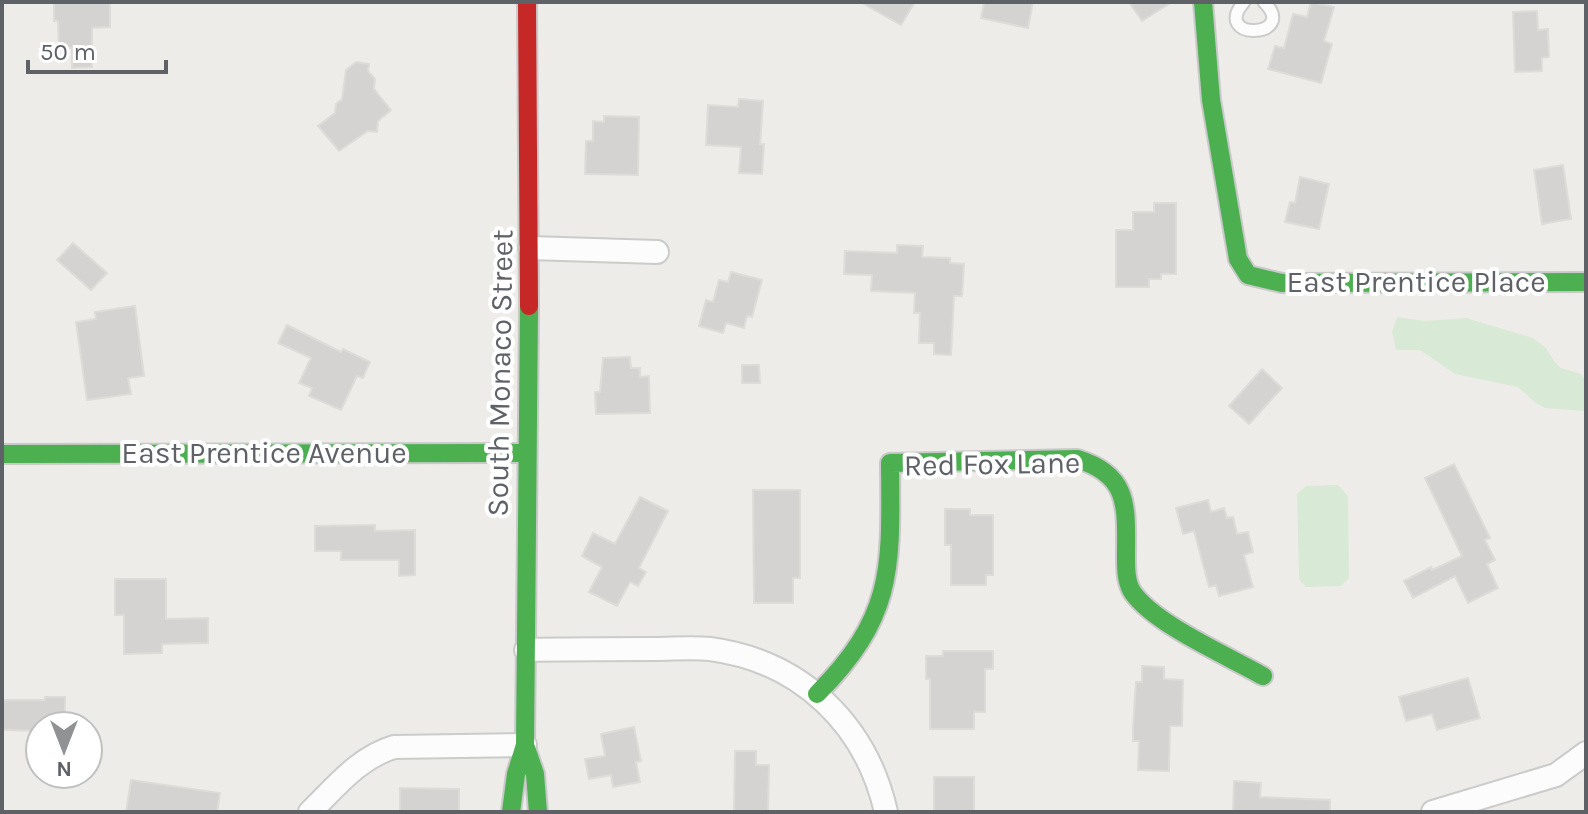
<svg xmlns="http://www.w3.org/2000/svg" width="1588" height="814" viewBox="0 0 1588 814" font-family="Karla,sans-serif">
	<rect width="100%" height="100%" fill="#eeece9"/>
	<!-- green -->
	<path fill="#d8e9d5" d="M1397,317l28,4 41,-3 67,20 13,10 8,13 7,7 20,6 5,7v27l-2,3 -39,-3 -9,-5 -18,-16 -63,-13 -35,-24h-24l-4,-18z
		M1338,485l10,11 1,82 -8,8 -35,1 -7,-8 -2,-85 9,-8z"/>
	<!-- building -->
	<path fill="#d5d3d2" stroke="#dedcd8" stroke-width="2" d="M54,2h56v25l-18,1v39l-20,1v-20h-13l-1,-27h-4z
		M860,2h55l-14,23z
		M984,2h49l-5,26 -47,-10z
		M1129,2h43l-30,19z
		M1311,2l23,5 -10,34 8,3 -11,39 -53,-14 7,-23 9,2 9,-34 14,3z
		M1537,11l1,19 10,-1 1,28 -7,1v13l-27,1 -2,-60z
		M356,62l13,2 -1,7 7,8 -1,10 17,21 -13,11 -1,11 -9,-1 -29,20 -21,-25 17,-13 1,-9 6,-5 4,-29z
		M739,99l24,2 -3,43h4l-2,30 -23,-1 2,-26 -35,-2 2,-40 30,2z
		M604,116l35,1 -1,58 -53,-1 1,-33h7v-20l11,1z
		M1563,165l8,54 -29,5 -8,-54z
		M1300,177l29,7 -10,45 -34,-7 5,-20 5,1z
		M1154,203h22v71h-15v5h-12v8h-33v-57h17v-18h21z
		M73,243l34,30 -16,17 -34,-30z
		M897,245l26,1 -1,11 28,1v5l14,1 -2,32h-8l-3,59 -17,-1v-11h-15l1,-30h-6l1,-20 -44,-2 1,-16 -28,-1 1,-23 52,2z
		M731,272l31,8 -10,37 -5,-1 -3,12 -18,-5 -3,10 -24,-7 7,-26 7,2 6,-22 9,2z
		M135,306l9,70 -16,2 3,16 -44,6 -11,-78 20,-3 -1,-7z
		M287,325l54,27 2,-3 27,13 -7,16 -6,-2 -16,34 -32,-14 3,-8 -13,-5 12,-25 -33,-15z
		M630,357l1,11h9v9l9,-1 1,37 -54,1 -1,-22h5l3,-34z
		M742,365h17l1,18h-18z
		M1262,369l20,19 -33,36 -20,-18z
		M1454,464l36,74 -5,2 10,20 -8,4 11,24 -30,15 -13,-27 -42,22 -9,-17 27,-14 1,3 30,-14 -37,-78z
		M753,490h47v88h-7v25h-39z
		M640,497l28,14 -29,57 7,4 -8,14 -8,-4 -13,24 -28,-14 13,-25 -20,-11 11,-23 22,11z
		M1208,500l3,12 13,-4 3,10 6,-1 4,17 11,-2 5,20 -9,3 9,32 -34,9 -3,-11 -7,2 -15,-56 -11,3 -7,-26z
		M945,509h25v6h23v60h-7v10h-35v-40h-6z
		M375,525v6l40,-1v45l-16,1v-16h-58v-9h-26v-25z
		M115,579h51v40l42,-1v25l-46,1v9l-38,1v-39h-9z
		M943,651h50v18h-8v43h-11v17h-44v-50h-4v-23h17z
		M1142,666l22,1v12l19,1 -1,46h-12l-1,45 -31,-1 1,-29h-6v-15l3,-44h6z
		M1468,678l12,40 -43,12 -5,-16 -26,7 -7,-24z
		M45,697h20v29h-25v5l-38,-1v-30h43z
		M634,727l7,34 -5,1 4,20 -27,5 -2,-12 -22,4 -4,-20 20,-3 -4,-22z
		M735,751h21v14h13l-1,47 -34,-1z
		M934,777h40v35h-40z
		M131,780l89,13 -3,19h-91z
		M1234,781l27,2 -1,14 70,3v12h-97z
		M400,788l59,1v23h-59z"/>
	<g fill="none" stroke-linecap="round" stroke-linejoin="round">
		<defs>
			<path id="lane" d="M1244,2c-34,40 56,36 20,0"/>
			<path id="street" d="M530,248l127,4
				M526,650c43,-1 86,-1 129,-1 18,0 37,-2 55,0 91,12 156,75 176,163
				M310,812c26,-25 48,-54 84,-65l131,-2
				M1433,812l123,-37 30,-22"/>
			<path id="fast" d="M1203,2l8,98 27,159 10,16 34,8 304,-1
				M2,454l525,-1
				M817,694c78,-78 74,-127 73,-231l187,-4c54,16 49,50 49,98 0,12 0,26 7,36 23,32 95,63 130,83
				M525,745l10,29 3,38
				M511,812l5,-38 9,-29 4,-439"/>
			<path id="jam" d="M527,2l2,304"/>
		</defs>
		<!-- lane casing -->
		<use href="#lane" stroke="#cacbcb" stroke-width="15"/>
		<!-- street casing -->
		<use href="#street" stroke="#cacbcb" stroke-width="26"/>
		<!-- fast casing -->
		<use href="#fast" stroke="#c9c9ca" stroke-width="22"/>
		<!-- jam casing -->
		<use href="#jam" stroke="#c9c9ca" stroke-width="22"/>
		<!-- lane -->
		<use href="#lane" stroke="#fcfcfc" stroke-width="11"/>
		<!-- street -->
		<use href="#street" stroke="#fcfcfc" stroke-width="22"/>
		<!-- fast -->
		<use href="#fast" stroke="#4caf50" stroke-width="18"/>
		<!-- jam -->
		<use href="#jam" stroke="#c62828" stroke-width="18"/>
	</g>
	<g text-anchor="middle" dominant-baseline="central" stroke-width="8" stroke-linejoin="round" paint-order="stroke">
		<!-- street labels -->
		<g font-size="30" fill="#5e6267" stroke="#fff">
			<text x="1416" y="282">East Prentice Place</text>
			<text transform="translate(500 373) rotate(-89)">South Monaco Street</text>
			<text x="264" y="453">East Prentice Avenue</text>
			<text transform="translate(992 464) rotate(-1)">Red Fox Lane</text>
		</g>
	</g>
	<!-- border -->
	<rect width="1588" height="814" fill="none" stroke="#5e6267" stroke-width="8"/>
	<!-- north arrow -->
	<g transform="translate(64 750) rotate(180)"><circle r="38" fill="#ffffff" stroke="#bfc0c2" stroke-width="2"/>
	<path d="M0-6L14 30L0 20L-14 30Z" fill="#909294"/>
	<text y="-12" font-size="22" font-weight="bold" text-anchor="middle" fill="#5e6267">N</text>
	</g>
	<!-- scale -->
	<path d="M28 60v12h138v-12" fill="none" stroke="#5e6267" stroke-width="4"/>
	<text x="40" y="60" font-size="24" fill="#5e6267" stroke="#ffffff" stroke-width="6" paint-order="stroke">50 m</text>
</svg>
